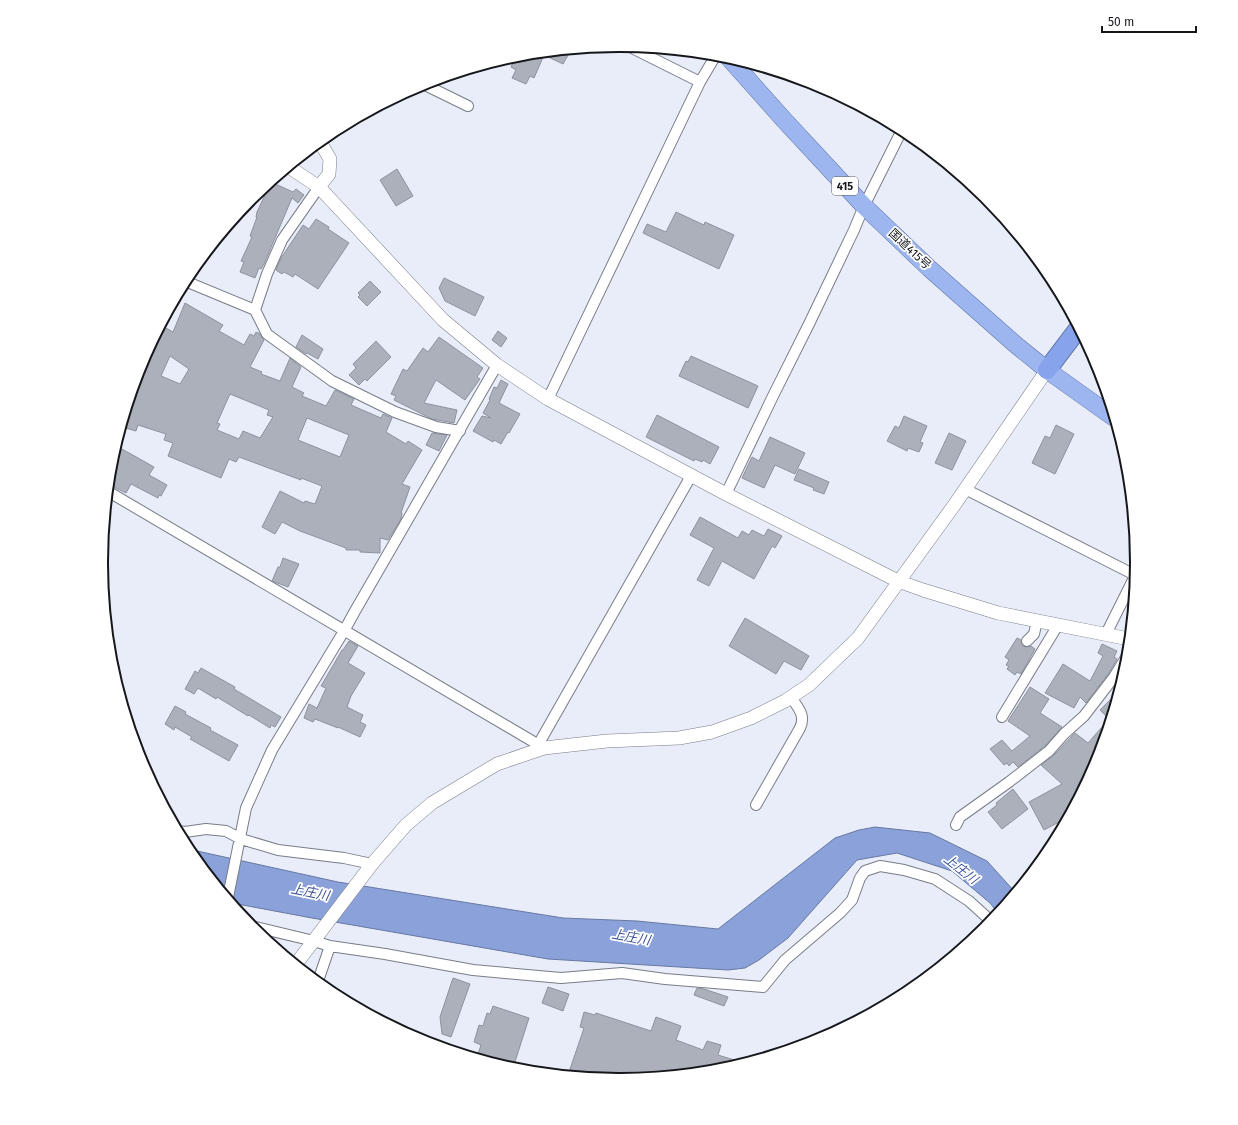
<svg xmlns="http://www.w3.org/2000/svg" width="1238" height="1125" viewBox="0 0 1238 1125" font-family="'Fira Sans','Noto Sans JP',sans-serif">
	<rect width="100%" height="100%" fill="#e8edf9"/>
	<!-- water -->
	<path fill="#8aa1da" stroke="#6778a1" d="M875,827l55,6 57,28 28,31 -17,21 -8,-10 -38,-32 -55,-18 -40,7 -69,78 -29,22 -14,8 -17,2 -180,-11 -236,-41 -80,-15 -44,-54 150,33 225,36 74,3 81,8 117,-91 24,-8z"/>
	<!-- building -->
	<path fill="#abb0bb" stroke="#8d929d" fill-rule="evenodd" d="M571,50l-8,14 -19,-9 -10,23 -4,-2 -4,8 -14,-6 4,-8 -5,-3 5,-11z
		M397,169l16,27 -17,10 -16,-26z
		M271,182l22,10 3,-3 8,6 -6,8 -6,-5 -28,66 -3,5 -2,-1 -4,10 -15,-6 4,-10 -3,-1 11,-24 -2,-1 7,-19h-1l1,-5z
		M676,212l28,13 1,-3 29,13 -15,34 -76,-36 4,-9 19,8z
		M316,219l13,8 -1,2 21,14 -31,46 -23,-15 -2,3 -9,-5 -2,2 -6,-4 5,-12 22,-33 6,4z
		M444,278l40,19 -9,19 -30,-15 -6,-13z
		M370,281l11,11 -14,14 -9,-9 2,-2 -2,-2z
		M185,303l38,22 -4,6 25,14 6,-11 4,2 2,-4 4,2 4,6 -14,27 12,5 -1,2 19,7 10,-23 11,9 -9,20 12,6 -2,3 24,10 9,-16 19,9 -3,6 30,13 2,-4 9,4 -6,14 20,12 2,-3 14,9 -20,34 8,3 -9,26h1l-1,6 -13,21 -8,-2v15l-20,-1v-2h-14v-2l-46,-17 -18,-9 -7,12 -13,-7 18,-36 24,12 1,-2 10,3 7,-18 -21,-8v2l-62,-23 -3,5 -7,-3 -8,19 -53,-22 5,-13 -9,-3 2,-6 -28,-9 -2,6 -14,-4 19,-63 19,-35 4,2 2,-3 7,4zM170,356l19,13 -9,15 -19,-8zM230,394l39,16 -2,5 6,2 -13,21 -17,-7 -4,8 -22,-9 3,-6 -3,-1zM307,418l42,17 -9,22 -42,-17z
		M498,331l9,7 -6,9 -9,-7z
		M302,335l21,14 -5,10 -11,-6 -1,1 -10,-7z
		M439,337l44,31 -6,9 3,2 -15,21 -29,-20 -12,23 33,7 -3,13 -22,-4 -38,-19 2,-4 -5,-2 12,-25 4,2 16,-23 5,4z
		M376,341l15,16 -24,24 -2,-2 -6,6 -10,-10 7,-7 -3,-4z
		M691,356l67,30 -10,22 -69,-32 5,-11 2,-4 2,1z
		M501,380l7,4 -9,19 21,11 -11,19 -1,-1 -7,12 -7,-4 -1,2 -20,-11 9,-15 9,2 -8,-5 7,-13 -1,-1 5,-12 3,1z
		M657,415l62,32 -9,17 -7,-4 -1,2 -7,-3 -1,2 -48,-24z
		M904,416l23,10 -7,16 3,1 -4,9 -11,-4 -1,3 -20,-10 8,-15 4,2z
		M1056,425l18,9 -19,40 -23,-11 13,-27 5,2z
		M432,433l15,2 -8,16 -13,-6z
		M949,433l17,8 -14,29 -17,-7z
		M770,437l35,16 -10,21 -20,-9 -11,23 -22,-10 10,-21 7,4z
		M122,449l32,18 -5,8 18,10 -6,11 -2,-1 -1,3 -27,-14 -5,9 -14,-7 1,-2 -4,-2 2,-19 3,1z
		M799,469l30,13 -5,12 -11,-4 1,-2 -20,-8z
		M700,517l38,21 4,-7 7,4 3,-5 12,6 4,-7 14,7 -7,12 -3,-2 -18,33 -32,-18 -13,25 -12,-6 17,-32 -24,-13z
		M283,558l16,6 -11,23 -16,-6 6,-14h2z
		M745,618l64,38 -8,14 -17,-9 -8,13 -47,-28z
		M1017,638l4,2 2,6 3,1 5,-1 4,3 -14,25 -4,-2 -2,3 -8,-6 2,-3 -3,-1 3,-5 -4,-3z
		M349,641l9,5 -10,17 17,10 -14,23 -4,11 16,8 -3,7 6,3 -6,12 -22,-10v1l-23,-9 -2,3 -9,-4 5,-14 8,4 9,-20 -5,-2 21,-36h1z
		M1102,644l15,7 -3,6 3,2 -8,14 -23,30 -6,-6 -6,11 -29,-15 18,-29 27,17 13,-25 -5,-3z
		M201,668l34,19 -1,2 47,28 -6,10 -4,-2 -1,3 -21,-13 -1,1 -31,-19 -1,2 -18,-11 -4,6 -9,-5 10,-18 3,2z
		M1030,687l19,12 -9,14 22,14 -17,19 -27,21 -5,-5 -4,4 -2,-3 -3,2 -14,-16 12,-9 10,11 18,-15 -22,-15z
		M1118,692l-21,69 -35,66 -3,-5 -15,8 -15,-28 33,-18 -21,-19 13,-10 21,-22 13,10 21,-24 -9,-9z
		M175,706l11,6 -1,2 26,14 -1,2 28,15 -9,16 -39,-22 2,-2 -17,-10 -1,3 -9,-6z
		M1013,789l15,20 -26,20 -14,-17 9,-7 -1,-2z
		M453,978l17,6 -19,53 -9,-3 -2,-17z
		M548,987l21,7 -6,17 -21,-8z
		M697,988l7,1 24,8 -4,9 -30,-11z
		M493,1006l36,12 -16,50 -36,-11 4,-12 -7,-3 5,-17 4,1 4,-13 3,1z
		M584,1012l11,3 1,-2 55,18 5,-14 25,9 -5,14 27,10 4,-9 14,4 -3,10 26,8 -24,7 -101,10 -51,-5 16,-47 -4,-1z"/>
	<g fill="none" stroke-linecap="round" stroke-linejoin="round">
		<defs>
			<path id="minor" d="M628,46l72,36
				M423,84l45,22
				M185,281l70,29 12,24 65,47 63,31 41,15 24,4
				M255,310l12,-36 15,-34 37,-53
				M548,399l152,-317 16,-27
				M965,489l170,86
				M109,492l435,256
				M726,494l47,-98 36,-72 45,-94 10,-24 38,-76
				M1106,634l29,-58
				M1027,641l7,-7 3,-13
				M1002,717l56,-92
				M538,745l153,-269
				M756,805l44,-77c6,-13 -2,-20 -9,-31
				M956,825l4,-8 49,-35 40,-31 15,-17 20,-18 30,-39 13,-21
				M178,831l7,1 21,-3 20,2 15,8 37,11 66,8 28,6
				M228,897l18,-89 26,-58 72,-119 11,-20 142,-246
				M251,926l63,15 16,5
				M318,981l12,-35 55,8 88,16 88,8 61,-5 43,6 98,8 22,-27 55,-47 12,-13 8,-22 5,-7 15,-5 24,4 31,9 34,22 22,20"/>
			<path id="tertiary" d="M289,167l30,20 124,133 54,45 51,34 178,95 172,87 25,9 75,23 131,26
				M319,187l10,-13 1,-15 -10,-17
				M296,964l76,-100 34,-39 26,-22 65,-39 47,-16 63,-7 72,-3 33,-6 39,-14 34,-17 24,-16 49,-47 97,-134 92,-134"/>
			<path id="trunk" d="M728,57l57,64 79,85 66,63 86,76 31,25 66,47"/>
			<path id="motorway" d="M1047,370l31,-41"/>
		</defs>
		<!-- minor casing -->
		<use href="#minor" stroke="#787d87" stroke-width="12"/>
		<!-- tertiary casing -->
		<use href="#tertiary" stroke="#787d87" stroke-width="14"/>
		<!-- trunk casing -->
		<use href="#trunk" stroke="#5e72a3" stroke-width="18"/>
		<!-- motorway casing -->
		<use href="#motorway" stroke="#5e72a3" stroke-width="20"/>
		<!-- minor -->
		<use href="#minor" stroke="#fff" stroke-width="10"/>
		<!-- tertiary -->
		<use href="#tertiary" stroke="#fff" stroke-width="13"/>
		<!-- trunk -->
		<use href="#trunk" stroke="#9eb6f0" stroke-width="17"/>
		<!-- motorway -->
		<use href="#motorway" stroke="#86a3ec" stroke-width="18"/>
	</g>
	<g text-anchor="middle" dominant-baseline="central" stroke-width="3.5" stroke-linejoin="round" paint-order="stroke">
		<!-- shield labels -->
		<rect fill="#fff" stroke="#5b5d5f" stroke-width="1" x="832" y="177" width="26" height="18" rx="3"/>
		<g font-size="11" font-weight="bold" fill="#15171b">
			<text x="845" y="186">415</text>
		</g>
		<!-- street labels -->
		<g font-size="12" fill="#15171b" stroke="#fff">
			<text transform="translate(910 249) rotate(43)">国道415号</text>
		</g>
		<!-- water labels -->
		<g font-size="13" font-style="italic" fill="#385096" stroke="#fff">
			<text transform="translate(961 869) rotate(38)">上庄川</text>
			<text transform="translate(310 892) rotate(11)">上庄川</text>
			<text transform="translate(631 937) rotate(10)">上庄川</text>
		</g>
	</g>
	<!-- crop -->
	<path d="M0 0H1238V1125H0ZM618 52H620A510 510 0 0 1 1130 562V563A510 510 0 0 1 620 1073H618A510 510 0 0 1 108 563V562A510 510 0 0 1 618 52Z" fill="#fff" fill-rule="evenodd"/>
	<path fill="none" stroke="#15171b" stroke-width="2" d="M618 52H620A510 510 0 0 1 1130 562V563A510 510 0 0 1 620 1073H618A510 510 0 0 1 108 563V562A510 510 0 0 1 618 52Z"/>
	<!-- scale -->
	<path d="M1102 26v6h94v-6" fill="none" stroke="#15171b" stroke-width="2"/>
	<text x="1108" y="26" font-size="12" fill="#15171b" stroke="#ffffff" stroke-width="3" paint-order="stroke">50 m</text>
</svg>
